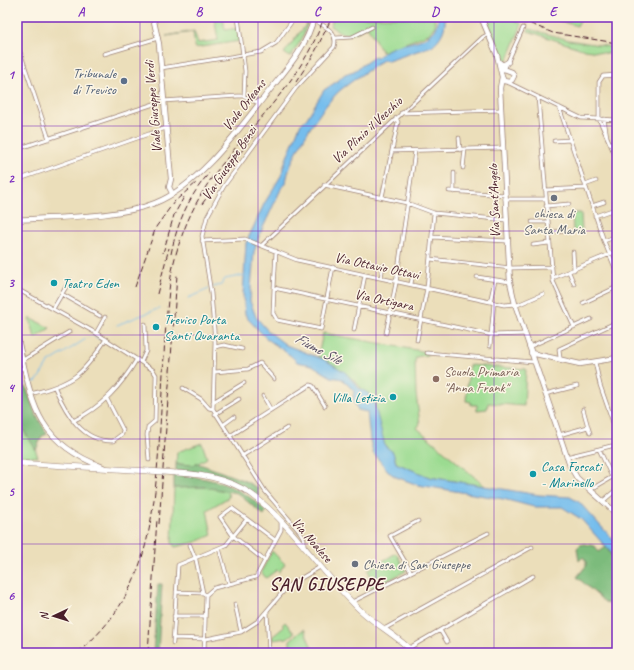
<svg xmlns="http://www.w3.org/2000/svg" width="634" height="670" viewBox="0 0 634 670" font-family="Caveat,sans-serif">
	<rect width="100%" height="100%" fill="#fcf5e5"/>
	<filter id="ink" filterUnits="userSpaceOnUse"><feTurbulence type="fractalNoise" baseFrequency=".025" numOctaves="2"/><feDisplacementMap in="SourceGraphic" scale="8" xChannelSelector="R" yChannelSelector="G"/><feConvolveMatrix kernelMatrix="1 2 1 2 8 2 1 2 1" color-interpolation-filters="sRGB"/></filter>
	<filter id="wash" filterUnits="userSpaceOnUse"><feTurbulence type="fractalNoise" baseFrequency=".012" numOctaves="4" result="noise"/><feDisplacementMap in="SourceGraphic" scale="16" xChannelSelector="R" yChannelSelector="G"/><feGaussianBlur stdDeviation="0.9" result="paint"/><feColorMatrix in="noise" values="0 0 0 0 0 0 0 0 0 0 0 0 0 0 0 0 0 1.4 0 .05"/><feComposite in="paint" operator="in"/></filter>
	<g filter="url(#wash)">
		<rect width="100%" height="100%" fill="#ebdeba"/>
		<!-- green -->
		<path fill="#9bdb91" stroke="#727d5e" d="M214,17h9l2,13 13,-2 2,13 -45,7 -2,-16 -27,4 28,-5 4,12 20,-3z
			M334,17h100l2,7 -7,10 -47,18 -15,-26c-17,11 -20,11 -37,0z
			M485,17h25l12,7 -14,35 -3,2 -4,-1 -6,-20z
			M547,17h35l-5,9z
			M308,22l-6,17 -12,18 -6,-4z
			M529,29l40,11 48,8v7l-32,-5 -57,-19z
			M572,213h9l1,18 -9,1z
			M30,318l20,10 -15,10 -4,-16 -2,-2z
			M323,333l104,19v3l-11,2 -1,4 1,33 4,30 -3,4 68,58 -56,-9 -33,-14c-1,-10 -7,-11 -11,-18 -6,-9 -6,-22 -9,-32 -9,-27 -34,-44 -58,-57z
			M469,365l57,4 -2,37 -36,-3 -1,6 -10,1v-5h-6v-3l-5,-1z
			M17,420l16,23 5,14 -21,-1z
			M202,443l5,15 -12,7 -19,-1 1,-12z
			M204,487l23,4 2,6 -22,13 5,25 -16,7 -21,5 -3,-4 2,-55z
			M272,551l13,13 -6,8 -2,-2 -11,8 -5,-6z
			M396,553l10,18 -34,18 -3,-6 4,-2 -5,-11z
			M285,622l9,11 -7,5 -14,2 -1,-3 12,-10 -2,-2z
			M304,629l10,24h-24v-13z"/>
		<!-- forest -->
		<path fill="#7cbb7b" stroke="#636d53" d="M26,387l9,26 12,21 -5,2 -6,14 -19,-30v-31z
			M197,463l46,17 15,8v10c-30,-22 -47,-26 -82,-27v-7l19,1z
			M174,474c39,5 63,9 92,37l-2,4 -27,-22 -33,-6 -30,1z
			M585,544l10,2 4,6 7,-5 11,16v43l-11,-3 -29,-26 9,-11v-5l-3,-4 -4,4 -2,-13 3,-3z
			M158,584h4l-4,69h-5z"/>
		<!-- water -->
		<path fill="#75bded" stroke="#606e8c" d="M438,17h7c1,13 -4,21 -13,29l-44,15 -5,-1c-13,9 -27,18 -40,28 -20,15 -56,72 -57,96l-4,3 -23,49 -5,16 -4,49 6,16 12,14 18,14 39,15 20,12 14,16 9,5 6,9 11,44 8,6 3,11 33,14 110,18 31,2 9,5 38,42v19l-4,-8 -32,-36 -19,-12h-28l-31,-8 -85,-14 -22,-8 -6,-4 -17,-20 -3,-13 -3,-28 -9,-2c-4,-8 -6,-9 -4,-19l-12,-12 -11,-2 -19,-12 -15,-3 -6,-6 -25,-18 -19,-20 -2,-4 -2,-20 3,-51 18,-39 18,-30 1,-7 17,-42 7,-7 17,-28 12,-8 9,-8 9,-3 20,-14 3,1c3,-3 8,-7 12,-9 16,-8 51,-6 49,-32z"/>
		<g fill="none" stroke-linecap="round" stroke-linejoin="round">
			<!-- stream -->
			<path stroke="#75bded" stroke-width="1" d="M213,287l8,-2 4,-6 20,-4
				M188,298l21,-9
				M117,325l43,-17
				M29,384l8,-3 11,-18 44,-28 9,5
				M17,386l9,-2"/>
		</g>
	</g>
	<g filter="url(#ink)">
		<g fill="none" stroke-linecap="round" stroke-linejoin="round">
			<!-- street-tunnel -->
			<path stroke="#cbb89d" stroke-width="3" stroke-dasharray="3 1.5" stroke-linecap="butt" d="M523,28l5,-11"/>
			<defs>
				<path id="street" d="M238,17l7,54 -1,25
					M336,38l16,-1 20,-10
					M17,43l32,96
					M104,54l54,-16
					M17,67l7,-2
					M161,68l100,-16 15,-9 19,-26
					M504,70l19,-42
					M507,82l74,36 36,2
					M538,97l15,184 21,46
					M559,107l45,134 13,32
					M401,113l100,-3
					M604,119l3,18 -8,-18v-37l4,-6 14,-1
					M607,137l10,22
					M459,138l1,12
					M554,141l16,-1
					M17,149l146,-48 75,-5h6l12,6 6,-3
					M392,151l111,-3
					M463,168l2,-19
					M454,173v19
					M17,180l149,-52
					M324,185l83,18 27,10 72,7
					M585,185l11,-4
					M545,190l41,-2
					M449,191l56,4
					M382,197l16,-75 -2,-4
					M505,199h40
					M546,206l23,-2
					M592,206l12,-4
					M595,216l20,-7
					M532,222h15
					M548,232l21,-1
					M432,237l75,4
					M202,241l43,-2 52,21 207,45 11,-1
					M604,241l13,-5
					M262,245l221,-208 6,-3
					M533,245l16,-2
					M276,251l-2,37 218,47 33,-1
					M573,252l1,18
					M430,259l81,9 40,-1
					M569,272l5,12
					M477,277l33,5
					M381,278l2,-13
					M553,278l64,-27
					M411,284l2,-10
					M274,288l-1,25 4,7 44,9 12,-62
					M17,289l79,44 57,37 3,5 -1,46 -7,6 -1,8 2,25
					M62,294l38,22
					M490,302l5,-22
					M583,303l34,-16
					M515,306l28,-12
					M53,309l17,-29
					M354,330l11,-55
					M96,333l9,-16
					M386,333l10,-50 19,-132
					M417,340l10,-52 7,-75
					M490,346l4,-43
					M215,347l9,-2 18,4
					M529,347l62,-28
					M427,353l107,9
					M560,358l-1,-9 58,-27
					M23,360l46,-28
					M141,362l5,-11 -1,-27
					M595,362l5,23 16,46
					M17,369l7,-1
					M215,372l33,-3 12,-6 14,16
					M55,388c11,25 27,54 58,53l9,-7 1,-4 -16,-31
					M183,388l18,11 8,9 4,1
					M30,394c42,-10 53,-19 76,-55
					M545,394l32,-8
					M263,396l8,14
					M213,402l31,-19
					M215,414l24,-15
					M73,421c29,-14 48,-35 64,-62
					M223,425l11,-8
					M588,427l2,6
					M559,435l29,-8 -5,-18
					M230,436l80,-51 3,1 12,20
					M599,449l12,-3
					M242,456l45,-28
					M566,457l33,-8 13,28 -22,13
					M603,501l14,-12
					M190,545l6,15 7,33 3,2
					M304,546v-7l-4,-7 -35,-41 -52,-82 2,-67 -4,-49 -9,-57 5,-19 17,-31 72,-98 38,-41c5,-15 -10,-21 -21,-28
					M219,548l10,36
					M264,560l-31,-24 -13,-19 12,-9 43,32
					M411,572l-21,-36 28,-15
					M176,592l27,1
					M352,602l136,-69
					M235,604l6,28
					M267,611l2,42
					M174,616h30
					M384,629l148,-82
					M440,630l7,12
					M173,638l33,1 35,-7 17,-11 30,-35 32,-19
					M173,643l5,-78 48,-20 21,-26
					M409,648l124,-72
					M204,653l2,-58 8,-7 42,-11 25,-47v-7"/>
				<path id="secondary" d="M153,17l6,27 12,135 -2,8 3,6
					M481,17l16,38 5,22 -2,11 10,194 5,22 55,162 7,12 40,36
					M499,62l4,3 5,-3
					M500,65l4,4 8,3 2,4 -2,4 -3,2 -5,-1 -2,-4
					M17,220c40,-3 101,-2 138,-17 43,-17 82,-71 110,-107 19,-24 42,-48 49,-79
					M17,335c15,65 16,106 86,132
					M531,353l49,11 37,-6"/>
				<path id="primary" d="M17,463l132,8
					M176,473c29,1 60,7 83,27 35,29 61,70 94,103 18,20 43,31 61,50"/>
			</defs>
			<!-- street casing -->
			<use href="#street" stroke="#9a7e72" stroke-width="4.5"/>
			<!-- secondary casing -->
			<use href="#secondary" stroke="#9a7e72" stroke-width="6"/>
			<!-- primary casing -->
			<use href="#primary" stroke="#9a7e72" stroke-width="6"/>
			<!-- street -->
			<use href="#street" stroke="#fff" stroke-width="3"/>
			<!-- secondary -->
			<use href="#secondary" stroke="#fff" stroke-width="4.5"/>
			<!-- primary -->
			<use href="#primary" stroke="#fff" stroke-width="5"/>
			<!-- rail -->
			<path stroke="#4a1f2b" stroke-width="1" stroke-dasharray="6 3" stroke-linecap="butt" d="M514,17l39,16 64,10
				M296,82l18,-28 18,-37
				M202,204l54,-72
				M163,253l11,-38 10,-18
				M171,254c6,-31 18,-58 39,-82
				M135,287l21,-60 18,-25 22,-19
				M157,294l12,-46
				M159,524l18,-249
				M77,653c68,-55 76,-125 82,-207 2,-36 4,-73 6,-109 2,-24 3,-48 8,-71 7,-31 20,-61 38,-87 38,-53 92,-98 113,-162
				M148,653l9,-134"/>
			<defs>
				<path id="primary-bridge" d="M149,471l27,2"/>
			</defs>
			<!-- primary-bridge casing -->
			<use href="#primary-bridge" stroke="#9a7e72" stroke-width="6" stroke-linecap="butt"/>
			<!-- primary-bridge -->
			<use href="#primary-bridge" stroke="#fff" stroke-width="5"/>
		</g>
	</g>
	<!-- grid -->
	<path fill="none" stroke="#7b2cbf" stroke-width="1" stroke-opacity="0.55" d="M140,17v636M258,17v636M376,17v636M494,17v636M17,126h600M17,231h600M17,335h600M17,439h600M17,544h600"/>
	<!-- markers -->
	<circle fill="#5c6f8a" stroke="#fcf5e5" stroke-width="1.5" cx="124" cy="81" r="4"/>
	<g fill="#6b7280" stroke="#fcf5e5" stroke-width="1.5">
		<circle cx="554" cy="198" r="4"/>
		<circle cx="355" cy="564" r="4"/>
	</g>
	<g fill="#0f9aa8" stroke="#fcf5e5" stroke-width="1.5">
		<circle cx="54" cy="283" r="4"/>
		<circle cx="156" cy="327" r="4"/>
		<circle cx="393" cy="397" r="4"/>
		<circle cx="533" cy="474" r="4"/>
	</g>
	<circle fill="#8d6e63" stroke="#fcf5e5" stroke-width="1.5" cx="436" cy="379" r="4"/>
	<g text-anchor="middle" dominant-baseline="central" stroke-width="3" stroke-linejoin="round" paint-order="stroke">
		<!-- service labels -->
		<g font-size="14" fill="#4e5e75" stroke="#fcf5e5" text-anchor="end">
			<text x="116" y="73">Tribunale<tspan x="116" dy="16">di Treviso</tspan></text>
		</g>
		<!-- street labels -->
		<g font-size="14" fill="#4a1f2b" stroke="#fcf5e5">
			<text transform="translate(244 105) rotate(-52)">Viale Orleans</text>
			<text transform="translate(153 107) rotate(-95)">Viale Giuseppe Verdi</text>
			<text transform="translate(367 130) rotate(-43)">Via Plinio il Vecchio</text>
			<text transform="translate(229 163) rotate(-56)">Via Giuseppe Benzi</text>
			<text transform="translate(494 201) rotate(-92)">Via Sant'Angelo</text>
			<text transform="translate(377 266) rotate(12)">Via Ottavio Ottavi</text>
			<text transform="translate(384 300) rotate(12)">Via Ortigara</text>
			<text transform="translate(312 540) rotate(49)">Via Noalese</text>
		</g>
		<!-- worship labels -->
		<g font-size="14" fill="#5b616d" stroke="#fcf5e5">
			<text x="554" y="213">chiesa di<tspan x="554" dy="16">Santa Maria</tspan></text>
			<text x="363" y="564" text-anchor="start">Chiesa di San Giuseppe</text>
		</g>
		<!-- culture labels -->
		<g font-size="14" fill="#0d838f" stroke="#fcf5e5" text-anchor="start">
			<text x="62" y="283">Teatro Eden</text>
			<text x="164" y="319">Treviso Porta<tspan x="164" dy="16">Santi Quaranta</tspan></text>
			<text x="385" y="397" text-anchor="end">Villa Letizia</text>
			<text x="541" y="466">Casa Fossati<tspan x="541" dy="16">- Marinello</tspan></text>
		</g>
		<!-- education labels -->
		<g font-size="14" fill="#785e54" stroke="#fcf5e5" text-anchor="start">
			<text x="444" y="371">Scuola Primaria<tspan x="444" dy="16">"Anna Frank"</tspan></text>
		</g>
		<!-- water labels -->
		<g font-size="15" font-style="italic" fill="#574e65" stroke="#fcf5e5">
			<text transform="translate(318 349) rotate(28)">Fiume Sile</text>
		</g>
		<!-- district labels -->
		<g font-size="18" font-weight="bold" letter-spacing="1" fill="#4a1f2b" stroke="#fcf5e5">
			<text x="327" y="584">SAN GIUSEPPE</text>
		</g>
	</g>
	<!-- margin -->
	<rect width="634" height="670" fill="none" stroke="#fcf5e5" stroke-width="44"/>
	<!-- north arrow -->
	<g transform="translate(54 616) rotate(266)" stroke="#fcf5e5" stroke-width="3" paint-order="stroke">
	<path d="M0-3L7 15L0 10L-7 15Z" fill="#4a1f2b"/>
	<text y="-6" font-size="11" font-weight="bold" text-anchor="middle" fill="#4a1f2b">N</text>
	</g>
	<rect x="22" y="22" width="590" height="626" fill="none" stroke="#7b2cbf" stroke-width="1.5"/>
	<g font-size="13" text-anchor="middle" font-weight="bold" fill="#7b2cbf">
		<text x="81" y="16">A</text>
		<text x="199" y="16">B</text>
		<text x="317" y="16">C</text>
		<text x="435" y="16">D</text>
		<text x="553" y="16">E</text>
		<text x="11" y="79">1</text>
		<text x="11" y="183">2</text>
		<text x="11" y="287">3</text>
		<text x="11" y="392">4</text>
		<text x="11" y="496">5</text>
		<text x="11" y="600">6</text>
	</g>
</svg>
